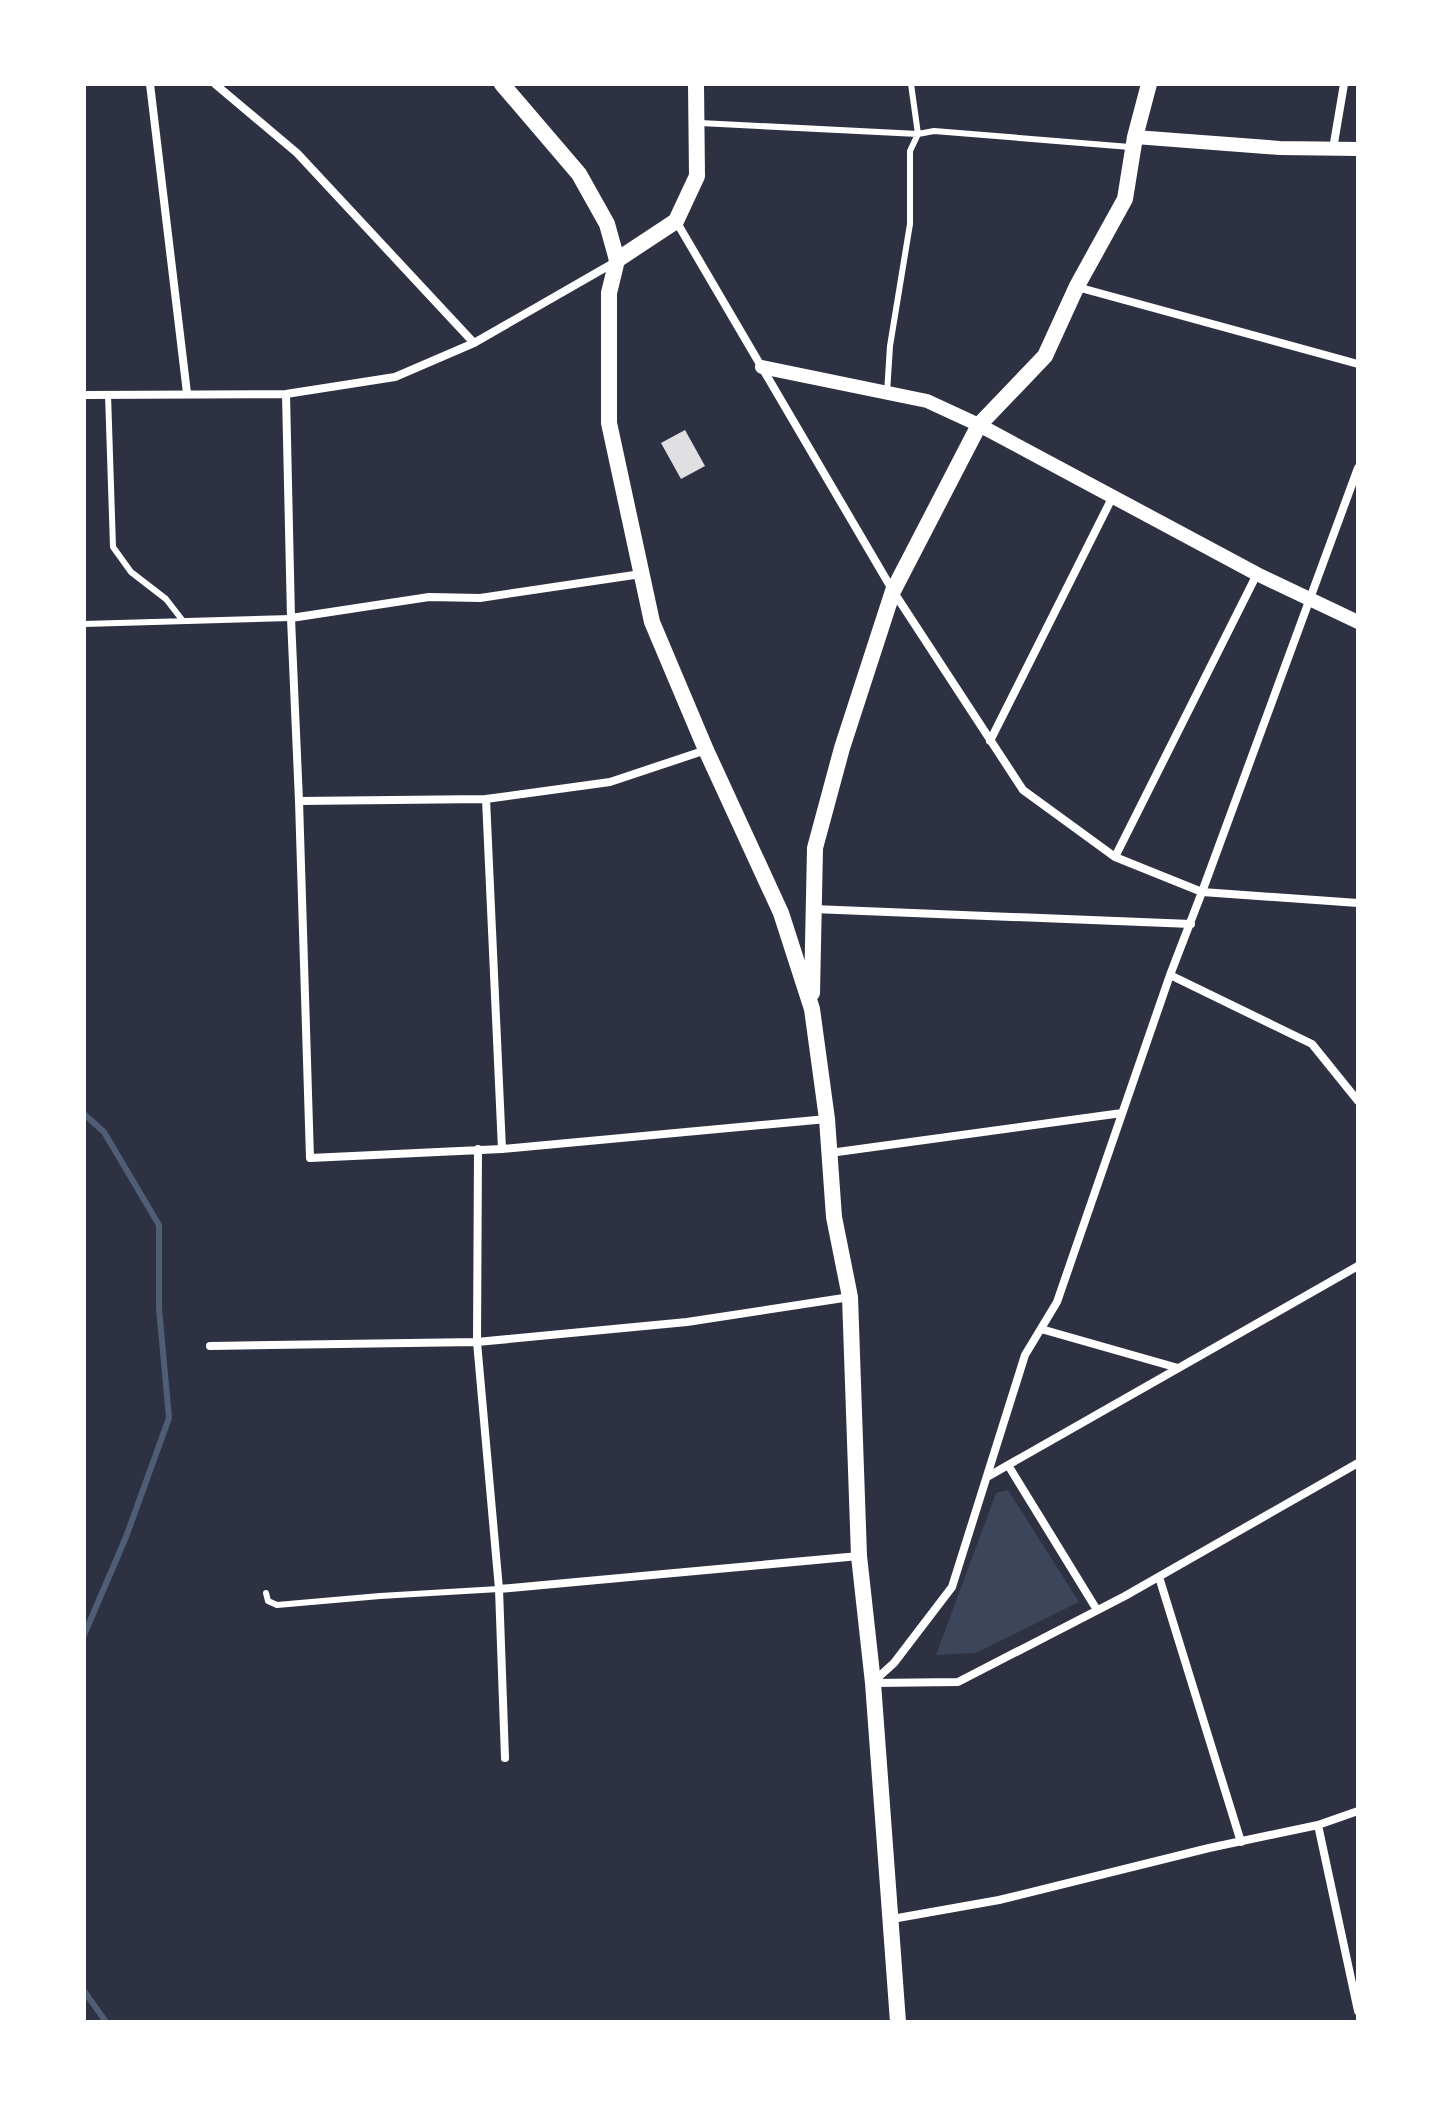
<svg xmlns="http://www.w3.org/2000/svg" width="1442" height="2106" viewBox="0 0 1442 2106" font-family="'Asap Condensed',sans-serif">
	<rect width="100%" height="100%" fill="#2d3142"/>
	<!-- green -->
	<path fill="#3c4559" d="M1008,1490l71,112 -103,51 -40,2 60,-162z"/>
	<g fill="none" stroke-linecap="round" stroke-linejoin="round">
		<!-- stream -->
		<path stroke="#4f5d75" stroke-width="6" d="M84,1114l20,18 55,93v83l10,110 -43,119 -42,98
			M84,1991l22,31"/>
	</g>
	<!-- building -->
	<path fill="#e0e0e3" d="M685,430l20,36 -24,13 -20,-36z"/>
	<g fill="none" stroke-linecap="round" stroke-linejoin="round">
		<!-- service -->
		<path stroke="#fff" stroke-width="6" d="M700,123l218,11 -7,-50
			M887,393l3,-47 20,-122v-73l8,-17 16,-3 196,16
			M108,394l5,153 18,25 35,27 17,22
			M84,624l207,-6
			M266,1593l2,8 9,4 103,-9 119,-7"/>
		<!-- minor -->
		<path stroke="#fff" stroke-width="8" d="M150,84l37,309
			M215,84l82,69 177,190
			M1333,149l11,-65
			M676,221l217,370 130,199 92,67 87,35 156,-424
			M1077,287l281,77
			M286,394l5,224 8,183 11,357 192,-9 325,-30
			M84,395l202,-1 109,-17 79,-34 143,-82
			M291,618l138,-21 51,1 161,-24
			M990,741l122,-243
			M486,799l124,-17 96,-32
			M299,801l187,-2 16,350
			M1115,857l142,-283
			M813,909l378,15
			M1170,975l142,69 46,57
			M478,1149l-1,193 22,247 360,-33
			M830,1153l292,-40
			M1041,1329l137,39
			M210,1346l267,-4 210,-20 163,-25
			M1008,1465l89,145
			M987,1477l371,-211
			M1159,1577l82,265
			M499,1589l6,169
			M873,1682l21,-19 58,-76 73,-232 32,-53 113,-327 32,-83 156,11
			M874,1683l84,-1 167,-86 233,-133
			M1318,1825l40,186
			M892,1919l107,-19 210,-52 109,-23 40,-14"/>
		<!-- tertiary -->
		<path stroke="#fff" stroke-width="14" d="M1135,137l145,11 78,1
			M762,367l165,34 52,24 278,149 101,48"/>
		<!-- secondary -->
		<path stroke="#fff" stroke-width="16" d="M502,84l77,90 28,50 10,36 -8,33v130l43,199 54,128 75,163 31,96 15,110 7,98 16,80 9,259 14,127 25,339
			M617,260l59,-39 21,-45 -1,-92
			M812,993l3,-145 27,-100 51,-157 86,-166 66,-69 32,-70 48,-87 10,-62 14,-53"/>
	</g>
	<!-- border -->
	<rect width="1442" height="2106" fill="none" stroke="#ffffff" stroke-width="172"/>
</svg>
